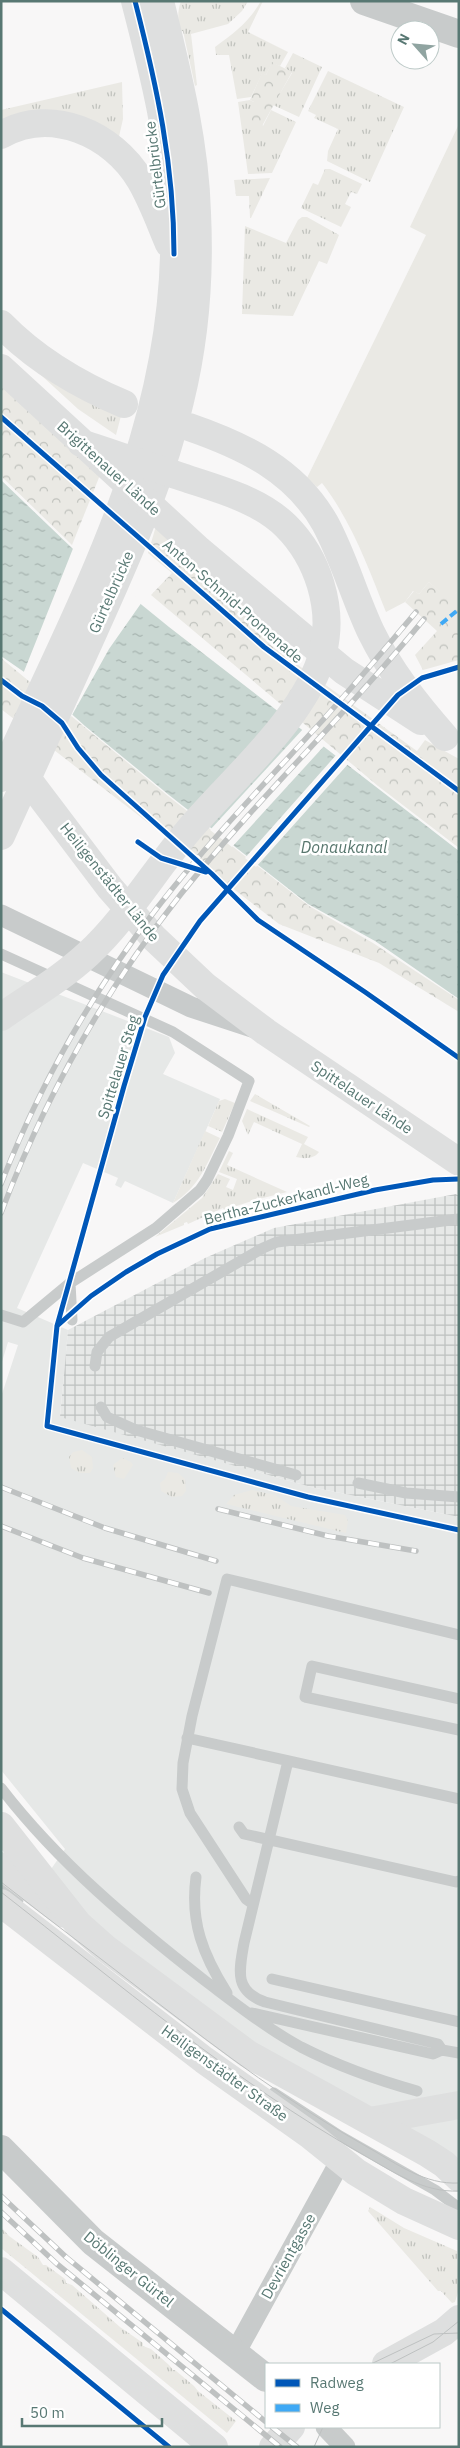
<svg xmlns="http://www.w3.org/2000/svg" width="460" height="2448" viewBox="0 0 460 2448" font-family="'IBM Plex Sans',sans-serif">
	<defs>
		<pattern id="industrial-grid" width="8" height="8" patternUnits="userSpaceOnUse" patternTransform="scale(1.25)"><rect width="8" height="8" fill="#e6e8e7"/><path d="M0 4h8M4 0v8" fill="none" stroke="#bdc1c0"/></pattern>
		<pattern id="grass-tufts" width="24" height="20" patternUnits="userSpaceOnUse" patternTransform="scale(1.25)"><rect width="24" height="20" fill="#eae9e4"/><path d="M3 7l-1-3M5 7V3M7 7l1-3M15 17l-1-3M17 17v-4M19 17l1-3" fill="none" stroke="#c0c2bd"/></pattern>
		<pattern id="park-crowns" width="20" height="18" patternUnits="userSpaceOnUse" patternTransform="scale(1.25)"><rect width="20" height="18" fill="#eae9e4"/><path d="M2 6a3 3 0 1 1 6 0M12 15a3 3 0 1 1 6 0" fill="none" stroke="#c0c2bd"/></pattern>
		<pattern id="water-ripples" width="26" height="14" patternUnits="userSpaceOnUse" patternTransform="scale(1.25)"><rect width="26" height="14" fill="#c9d7d2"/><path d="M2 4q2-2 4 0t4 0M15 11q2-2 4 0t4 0" fill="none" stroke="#a6b3af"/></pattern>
	</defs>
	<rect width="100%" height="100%" fill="#f8f7f7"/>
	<!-- built -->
	<path fill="#e6e8e7" d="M1,972l168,65 6,16 -12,21 57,25 -47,104 -48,-22 -4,7 -6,-3 3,-7 -35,-15 -66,145 51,22 -8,86 251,71 148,30v641l-57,-9 -371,-251 34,-49 -64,-79v-373l17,-52 -10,-3 -7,23z"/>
	<!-- industrial -->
	<path fill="url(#industrial-grid)" d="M456,1194l3,2v321l-148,-30 -251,-70 8,-87 137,-72 69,-30z"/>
	<!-- grass -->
	<path fill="url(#grass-tufts)" d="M181,1h67l-6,10 -14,13 -37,10 6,51 -2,1 -12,-55 -3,1c-2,-12 -3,-20 1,-31z
		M261,1h2l-15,31 40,20 -8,14 -8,-3 -6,12 -4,-1 -11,23 -14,2 -8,-44h-13l-1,-8c19,-14 34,-25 46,-46z
		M293,53l29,14 -23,50 -26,-12 19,-32 -7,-5z
		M328,71l76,36 -34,75 -43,-21 1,-10 10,-22 -24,-11 2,-3 -8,-4z
		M122,82l1,37 -5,22 -117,-14v-17z
		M250,100l4,2 9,24 8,-16 25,12 -24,51 -24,1 -10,-72z
		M325,169h5l32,15 -5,10 -6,-2 -6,12 6,3 -10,20 -40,-19 12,-25 5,2z
		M270,178l-19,40h-1l-1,-22h-13l-2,-16z
		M302,217h5l32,18 -12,29 -8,-3 -26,55 -51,-2 3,-88 41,17 12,-23z
		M30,365l92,47 -6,23 -38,-26z
		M255,1094l55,32 -1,1 -59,-26z
		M225,1099l10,4 -13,29 -14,-6 11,-25z
		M247,1109l61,28 -4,7 15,8c-5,7 -15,7 -23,5l6,-13 -48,-22 -6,13 -6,-14z
		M205,1131l15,7c-13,25 -21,50 -47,65z
		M229,1151l4,2 -6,12 60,27 -28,7 -1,-2 -3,3 -31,10 -1,-2 -35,16 -1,-2 -3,1v2l-29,12 47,-39 16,-24 12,5 -4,8 7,3 4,-11 -18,-7z
		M82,1450l10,7 1,11 -3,5h-10l-9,-5 -2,-11 4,-5z
		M122,1458l9,4 2,3 -9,14 -8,-2 -3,-12z
		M168,1472l10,1 7,6 1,12 -4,5 -10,1 -11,-6 -1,-8 5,-4z
		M252,1490l23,5 16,11 54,9 3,6 -2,12 -120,-29 8,-9z
		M370,2207l34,21 53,23 2,38 -4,13 -3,1 -11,-12h-3l-70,-80z
		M1,2227l8,9 29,21 5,8h3l19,14 1,4 6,2 48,42 23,16v3l8,3 18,16 4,5h2l19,16 4,5 38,30 -9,12 -226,-185z"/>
	<!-- park -->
	<path fill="url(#park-crowns)" d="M272,62l20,10 -30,54 -16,-8 8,-16 -4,-2 12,-27 4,2z
		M1,380l99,95 -28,70 -71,-69z
		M156,526l124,106 -11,12 148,107 8,-11 34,19v89l-81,-62 -227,-191 21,-22 -24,-20z
		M429,582l21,18 9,-11v71l-36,10 -8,-15 22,-24 -32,-29 9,-11 5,3z
		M1,658l167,138 141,110 64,37 86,57v12l-80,-49 -100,-39 -278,-215z"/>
	<!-- pitch -->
	<path fill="#eae9e4" d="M458,126l1,463 -9,12 -21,-19 -10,12 -6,-3 -8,11 -19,10c-18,-45 -34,-90 -64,-129l-5,4 -10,-9 119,-243 -16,-8z"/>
	<!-- water -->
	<path fill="url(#water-ripples)" d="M1,480l72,69 96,78 290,224v148l-84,-58 -67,-37 -139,-109 -84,-69 -58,-52 -26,-18z"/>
	<!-- pier -->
	<path fill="#f8f7f7" d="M74,546l68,56 -33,47 -38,68 -48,-43z
		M304,728l21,17 -93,102 -22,-17z
		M337,754l12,9 -93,104 -11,-9z"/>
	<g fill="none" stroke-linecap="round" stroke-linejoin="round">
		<!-- service -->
		<path stroke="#c8cbcb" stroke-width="11" d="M1,954l172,78 76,49 -21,55 -21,44 -7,10 -44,38 -86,55 -47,39 -22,-7
			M70,1283l2,37
			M95,1366l2,-14 12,-15 154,-89 14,-6 182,-23
			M101,1407l6,10 29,13 160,45
			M358,1483l48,10 53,4
			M459,1699l-147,-33 -7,31 154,33
			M187,1738l272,61
			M288,1761l-44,182c-5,28 -10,48 21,59l173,42 4,6 17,3
			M1,1788c57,74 130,135 203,192 32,24 62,48 97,67 37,19 76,33 116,44
			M239,1827l5,7 212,48 3,-1
			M196,1877c-6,45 7,78 31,116
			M1,1887l17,13
			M253,1904l-7,-5 -56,-86 -8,-24 1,-26 9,-47 35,-137 232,56
			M272,1979l187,43
			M252,2013l181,41 9,-4
			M274,2093l66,43 95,54 24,18"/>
		<!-- minor -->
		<path stroke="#c8cbcb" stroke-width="21" d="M1,915l190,92 61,20
			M235,2353l106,-193
			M326,2427l19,20"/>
		<!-- tertiary -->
		<path stroke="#c8cbcb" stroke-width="28" d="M364,1l95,33
			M1,2149l92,93 173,136"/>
		<!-- secondary -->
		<path stroke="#dedfdf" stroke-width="28" d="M1,1866l64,48
			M1,1903l203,157 106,75 46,37 48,29 55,25
			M370,2121l89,-16
			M386,2364l58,-32 15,-13
			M273,2447l18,-20"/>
		<!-- primary -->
		<path stroke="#dedfdf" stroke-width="28" d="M1,135c50,-29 112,-1 139,45 12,20 20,43 29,64
			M1,324c35,36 78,61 123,80
			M189,427c55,19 106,43 136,96 19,35 29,73 46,109 19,39 45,72 74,105
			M285,622l59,49 77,50
			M17,765l93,123 44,50 51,48 61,46 193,130
			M1,778c82,-181 179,-352 173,-556 -2,-76 -20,-148 -39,-221
			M1,836c31,-68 62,-136 93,-205 33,-74 68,-150 86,-230 15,-61 20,-125 17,-188 -2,-72 -20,-142 -37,-212
			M1,1826l77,98 27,24 143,106 179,99 17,11 15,14
			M1,2271l213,176"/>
		<!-- trunk -->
		<path stroke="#dedfdf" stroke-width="28" d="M1,368l198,182 86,72
			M1,1017c30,-21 60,-38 87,-63 38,-35 66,-83 100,-123 43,-51 119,-115 135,-179 11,-44 -5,-94 -37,-126 -27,-27 -69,-37 -104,-49 -34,-11 -67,-23 -101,-34"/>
		<!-- tram -->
		<path stroke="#bec1c1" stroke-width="1" d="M1,1882c51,40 102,78 153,118 69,53 138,105 215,148 28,16 56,37 90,35
			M1,1892c117,91 232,189 361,262 30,17 61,39 97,37
			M371,2364l63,-30 25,-1
			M390,2364l43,-22 26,-21
			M314,2447l9,-20"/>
		<defs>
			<path id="rail" d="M1,1184c38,-98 92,-193 156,-276 51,-66 109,-126 165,-187 32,-36 63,-72 94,-109
				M1,1213c43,-114 104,-223 180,-319 76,-95 166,-180 243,-275
				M1,1487l104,41 111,33
				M218,1509l110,27 88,15
				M1,1526l82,32 126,35
				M1,2196l65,61 200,165
				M1,2212l56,52 223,183
				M272,2427l25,20"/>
		</defs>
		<!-- rail casing -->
		<use href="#rail" stroke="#bec1c1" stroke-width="5.5"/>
		<!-- rail -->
		<use href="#rail" stroke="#fff" stroke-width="4" stroke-dasharray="11" stroke-linecap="butt"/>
		<!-- quiet -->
		<path stroke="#3fa9f5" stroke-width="4" stroke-dasharray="8 4" stroke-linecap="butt" d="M441,624l18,-15"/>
		<defs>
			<path id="cycleway" d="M135,1c22,86 39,164 39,253
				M1,417l263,230 195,144
				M459,667l-37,11 -24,17 -198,226 -37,54 -18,42 -21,69 -67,240 -10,100 261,71 151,33
				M1,680l21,16 20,10 20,17 16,25 23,27 111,99 46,46 107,72 94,66
				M138,842l23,16 45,14
				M57,1326l34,-30 35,-24 31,-18 53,-25 165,-39 58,-10 26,-1
				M1,2309l168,138"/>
		</defs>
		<!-- cycleway casing -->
		<use href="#cycleway" stroke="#fff" stroke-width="8"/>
		<!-- cycleway -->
		<use href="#cycleway" stroke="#0057b8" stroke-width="5"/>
	</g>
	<g text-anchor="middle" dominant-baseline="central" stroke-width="5" stroke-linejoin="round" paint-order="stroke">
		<!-- street labels -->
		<g font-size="15" fill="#587873" stroke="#fff">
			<text transform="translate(155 165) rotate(-97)">Gürtelbrücke</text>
			<text transform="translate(109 468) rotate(42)">Brigittenauer Lände</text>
			<text transform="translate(111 592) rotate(-66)">Gürtelbrücke</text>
			<text transform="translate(233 601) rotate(41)">Anton-Schmid-Promenade</text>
			<text transform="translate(110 882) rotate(51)">Heiligenstädter Lände</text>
			<text transform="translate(118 1067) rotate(-73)">Spittelauer Steg</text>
			<text transform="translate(362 1097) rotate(34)">Spittelauer Lände</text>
			<text transform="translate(286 1199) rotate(-14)">Bertha-Zuckerkandl-Weg</text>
			<text transform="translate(225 2073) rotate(36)">Heiligenstädter Straße</text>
			<text transform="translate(288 2256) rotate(-61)">Devrientgasse</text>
			<text transform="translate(129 2269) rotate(39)">Döblinger Gürtel</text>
		</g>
		<!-- water labels -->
		<g font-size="16" font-style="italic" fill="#57766d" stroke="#fff">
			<text x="344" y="847">Donaukanal</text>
		</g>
	</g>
	<!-- border -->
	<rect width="460" height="2448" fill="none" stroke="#587873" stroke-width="5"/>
	<!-- legend -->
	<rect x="265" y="2363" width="175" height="65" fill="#ffffff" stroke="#bcc9c7"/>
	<rect x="275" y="2379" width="25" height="8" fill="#0057b8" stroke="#bcc9c7"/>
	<text x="310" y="2388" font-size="15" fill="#587873">Radweg</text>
	<rect x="275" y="2404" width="25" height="8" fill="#3fa9f5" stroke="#bcc9c7"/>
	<text x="310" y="2413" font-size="15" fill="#587873">Weg</text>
	<!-- north arrow -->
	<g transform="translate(415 45) rotate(297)"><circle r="24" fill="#ffffff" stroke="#bcc9c7"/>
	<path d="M0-4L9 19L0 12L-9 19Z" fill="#90a4a1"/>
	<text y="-8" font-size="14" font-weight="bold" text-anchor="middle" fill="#587873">N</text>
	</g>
	<!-- scale -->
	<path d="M22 2418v8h140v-8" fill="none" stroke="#587873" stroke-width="2.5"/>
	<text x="30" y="2418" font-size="15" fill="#587873" stroke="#ffffff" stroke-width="4" paint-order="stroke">50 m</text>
</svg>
